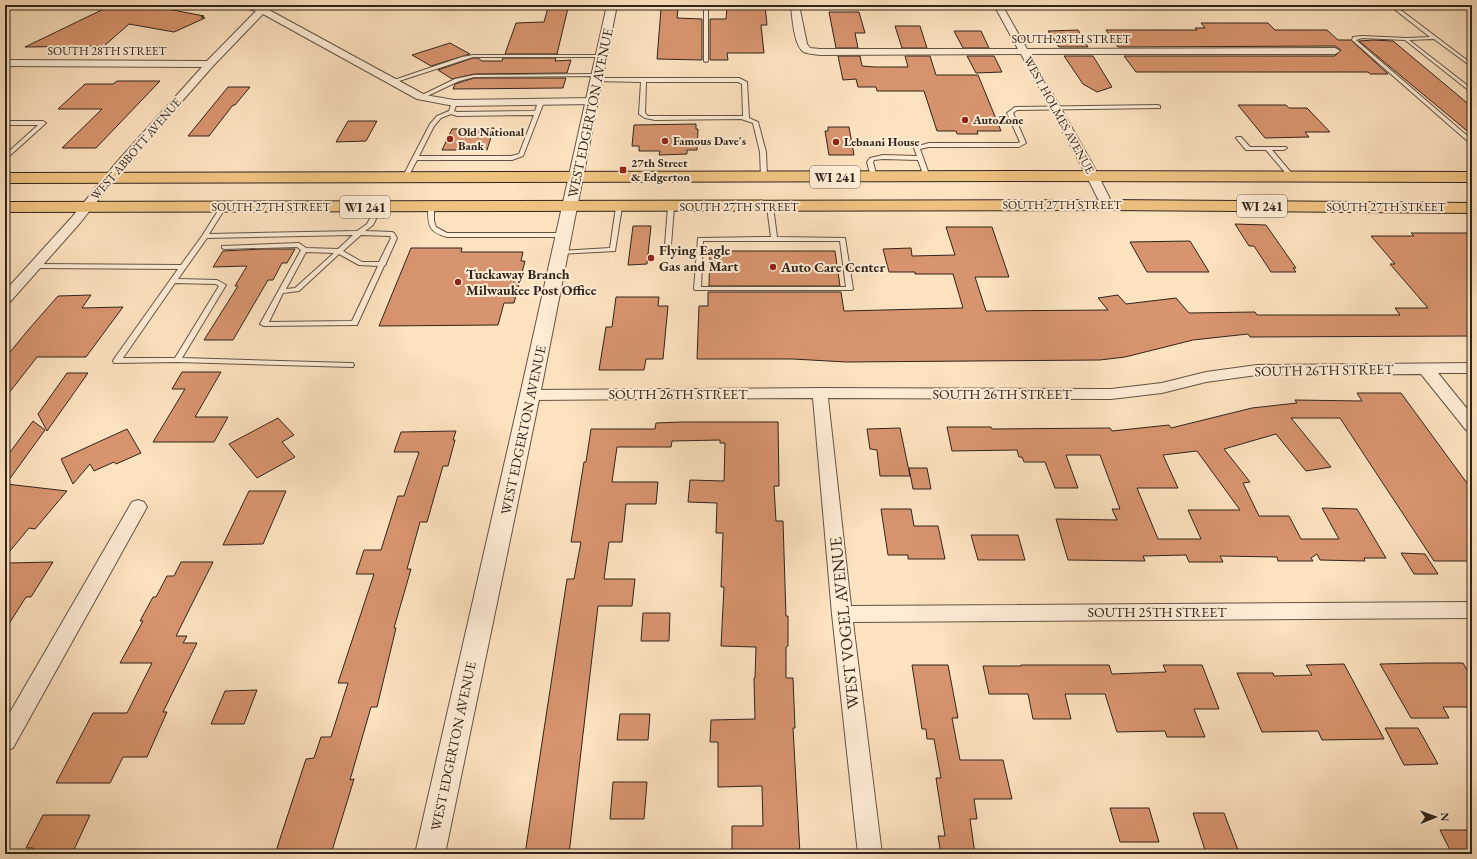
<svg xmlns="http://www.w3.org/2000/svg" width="1477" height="859" viewBox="0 0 1477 859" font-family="'EB Garamond',serif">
	<rect width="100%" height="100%" fill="#fde2bf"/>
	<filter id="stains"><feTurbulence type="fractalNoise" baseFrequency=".005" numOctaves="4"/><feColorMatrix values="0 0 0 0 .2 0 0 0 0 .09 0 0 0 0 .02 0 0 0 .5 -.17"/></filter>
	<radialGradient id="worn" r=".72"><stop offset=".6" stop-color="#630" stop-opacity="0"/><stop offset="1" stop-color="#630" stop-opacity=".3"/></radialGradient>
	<!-- building -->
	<path fill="#d8946f" stroke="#2f251c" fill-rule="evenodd" d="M112,5h35l57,11 -3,1 4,1 -31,14 -45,-8 -25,22 -79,1z
		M745,5h20l2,20h-6l3,28h-37l1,7h-18v-41h16l1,-12h18z
		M548,8h20l-11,46h-52l11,-31 28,-1z
		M661,9h17l-1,9 25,1v41l-45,-1z
		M829,12h30l6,21h-10l3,15h-22z
		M1201,23h67l7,7h52l11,10h13l37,34h-18l-2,-2h-232l-12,-16h211l6,-6 -6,-4 -217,1 -12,-17h91l-2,-2h10z
		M895,26h25l7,22h-25z
		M1078,30l10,17h-29l-11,-16z
		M954,31h27l8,17h-26z
		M1373,40l20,1 79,66v28l-113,-94z
		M450,43l20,11 -39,12 -19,-11z
		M838,56h22l2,10 13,1h33l-3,-11h25l6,19h42l23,56h-24l1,3h-21l-1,-3h-19l-13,-40h-47l-1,-4h-18l-2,-8 -13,1z
		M967,56h27l8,16 -26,1z
		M1064,56h29l19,31 -15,5 -14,-8z
		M473,58h5l4,3h20l1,-3h53l-1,3 16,-1 -4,13 -93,1 -22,5 -14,-9z
		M474,78h92l-3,10 -110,1 2,-5z
		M117,81h43l-64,67h-34l40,-39h-44l27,-25h28z
		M228,87h22l-15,18h-2l-24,31h-21z
		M1238,105h48l3,3h18l23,24h-25l4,5 -44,1z
		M348,121h29l-11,20 -30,1z
		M696,124v5h2l-1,21h-10v4l-28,1 1,-4h-21v-5h-7l2,-21z
		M828,127h21l5,28h-25l-4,-24h3z
		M494,128l-7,22h-45l10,-21z
		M1235,224l31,1 30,43h-3l3,4h-25l-17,-26h-5z
		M633,226h18l-4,38 -19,1z
		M946,227h46l17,50h-34l11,34 122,-1 -10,-12 20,-3 8,9 50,-6 13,15 66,-1 2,3h143l-5,-7h33l-38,-44h5l-24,-28h43l-3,-3h61v103l-222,1 -2,-3 -55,6 -68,17 -25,3 -254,2 -53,-3h-96l2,-53h9v-14h133l3,19 119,-3 -10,-34h-38v-2h-26l-6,-23 28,-1 1,8 43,-1z
		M1190,241l19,31h-62l-17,-30z
		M411,248h51l-1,4h62l-2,9h4l-11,42h-10l-6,22 -119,1z
		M263,249h32l-8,14h-5l-9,17h-5l-35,60h-29l34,-54h-3l12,-20 -34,1 10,-16z
		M710,251h125l5,35h-131z
		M91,295l-9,13 41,-1 -37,50h-49l-32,41v-40l24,-29 29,-33z
		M616,297h43l-1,9h10l-5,53h-17l-2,11h-45l7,-43h6z
		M182,372h39l-26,45h33l-14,25h-61l32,-53h-13z
		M67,373h21l-41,58 -9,-17z
		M1357,393h44l71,97v71h-38l-94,-143h-49l40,49 -25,4 -30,-37 -52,15 26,33 -7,1 16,33h30l12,23h38l-17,-31 35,1 29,49h-22l1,3 -45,-1 -3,-6 -6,4 2,3h-35l-1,-4 -57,-1 3,6h-34l-3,-7 -43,1 2,5 -77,-1 -12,-41 61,1 -5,-11h8l-20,-54h-34l12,33h-23l-10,-26h-21l-2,-5h-3l-2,-7 -65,1 -5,-24h44l1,2 118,-1 2,3 57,-6 2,3 81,-20 45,-5 -2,-3 67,1zM1197,451l43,59h-52l13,29h-43l-21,-51h41l-15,-33z
		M278,418l16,17 -12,7 13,15 -38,21 -28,-34z
		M33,421l12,9 -39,54 61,7 -32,38 -6,-1 -24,29v-98z
		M682,422h96l1,64h-5l2,35h7l3,95h2v30l-2,1v31h7l2,50h-2l7,126h-68v-28h31l-1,-40 -44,1v-45h-8l1,-22 44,-1 -1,-41h1l1,-31 -35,-1 3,-59h-3l2,-54h-7l1,-30 -29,-1 2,-22 34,1 1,-38h-5v-3l-48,1 -1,6h-54l-5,35h46l-2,22h-30l-4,38h-13l-5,37h31l-3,27h-34l-29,248h-44l42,-275h7l7,-37h-10l13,-80h2l5,-33h64l1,-6z
		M900,428l10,48h-30l-3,-26 -7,-1 -3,-20z
		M127,429l14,24 -25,11 -2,-2 -20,9 -4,-7 -17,20 -12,-25z
		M456,431l-3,9h2l-7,26h-5l-16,56h-7l-13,47h4l-17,59h2l-19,79h-6l-21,73 4,-1 -23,75h-56l31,-95 8,-1 7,-21h10l17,-54h-10l36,-109h-18l8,-24h17l17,-54h6l15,-44h-25l7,-20z
		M909,468h18l4,21h-18z
		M249,491h37l-23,53 -40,1z
		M881,509h30l3,17h24l7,33h-37v-4h-20z
		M971,535h47l7,25h-47z
		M1401,553l24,1 13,20h-24z
		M53,562l-22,35h-5l-21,33v-62l4,-5z
		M181,562h32l-37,74h11l-4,7h14l-34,69h4l-20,45h-24l-13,26h-54l37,-70h34l25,-50h-32l23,-42h-3l13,-24h3l11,-21h7z
		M643,613h27l-1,28h-28z
		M1428,663h35l4,7h5v37h-29l6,11h-38l-31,-54z
		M1344,664l40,75 -62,1 -4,-9 -56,1 -25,-59h36l1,3 38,-1 -6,-10z
		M912,665h36l10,53h-6l8,42h43l9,39h-38l3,20h-7l5,35h-34l-3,-18h7l-9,-58h5l-7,-39h-7l-1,-10h-4z
		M1021,665h88l3,9 54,-2 -3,-7h39l17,44h-25l11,28h-38l-2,-6 -48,1 -12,-38h-40l6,25h-38l-5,-25h-39l-6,-28h38z
		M257,690l-13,34h-33l14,-33z
		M620,714h30l-2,26h-31z
		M1385,728h33l20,36 -34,1z
		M613,782h34l-3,37h-34z
		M1110,808h39l10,34h-39z
		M1193,813h31l14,37h-33z
		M43,815h47l-18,39h-42l3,-6h-7z
		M1440,830h32v24h-20z"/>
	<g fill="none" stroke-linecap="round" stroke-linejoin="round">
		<defs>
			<path id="service" d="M704,5h4v56l-2,1 -2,-1z
				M1389,5h5l78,59v3l-38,-28 -25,1 63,49v4l-67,-53 -43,-2 -6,2 116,100v5l-120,-105 1,-3 9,-1 45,2 23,-1z
				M473,55h129l2,1 -2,1h-129l-77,25 -5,-1 71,-24z
				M598,74l2,1v1l-126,1 -15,4 -36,17 -5,-1 37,-18 19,-4z
				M597,78h142l8,4 2,36 9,4 8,30 1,25 -3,2 -3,-2 -1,-25 -7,-29 -12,-4 -86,1 -10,-2 -6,-4 2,-32 -46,-1v-2zM646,82h92l4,2 1,32h-95l-3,-3z
				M541,100l3,2 -21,54 -11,4h-95l-10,19 -5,-1 28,-54 7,-8 12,-5 3,-9 5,1 -3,8 3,1 78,-1 3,-9zM451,114l6,2 77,-1 -15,39 -8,2h-92l15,-30 7,-8z
				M1158,105l2,1v2l-143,2 -4,3 13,30 -7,4h-90l-9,2 10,28 -3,2 -3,-2 -6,-17 -35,-1 -9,1 -1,2 4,15 -3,2 -3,-2 -4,-15 3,-4 13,-3 34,1 -3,-8 1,-1 14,-4h89l2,-1 -13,-29 8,-6z
				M5,121h38l3,2 -41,37v-5l33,-30h-33z
				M1237,137h4l9,10h36l1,1 -3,2h-12l22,26v2h-4l-24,-28h-20l-10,-12z
				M223,205l3,2 -17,27 148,-3 10,-7 9,-17 3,-2 3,2 -9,18 -8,6 27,1 2,1 3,5 -11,25v1l-2,2 -27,59 -93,1 -4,-2 41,-74 -4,-3 -73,2 -2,-1v-2l77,-3 7,5 32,1 15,-14 -146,3 -29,41 39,1 9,5 -44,73 168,5h3l1,2 -1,2 -176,-5 -63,1 -1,-2 1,-2 64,-90 -143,-1 -3,-2 3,-2 146,1 21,-29 19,-30zM361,235l29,1 1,2 -12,24h-17l-19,-11zM306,252l28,1 -39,35 -9,1zM339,254l20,11 19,1 -26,55 -83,1 14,-29 16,-2zM175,283l41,1 3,2 -44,72h-52z
				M431,205l3,2v14l2,6 11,6h118l3,2 -3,2h-118c-19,-5 -19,-12 -19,-30z
				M619,205l3,2 -7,44 -57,3 -1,-1 3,-2 50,-3 6,-41z
				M671,205l3,2 -3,38 -3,2 -3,-2 3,-38z
				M770,205l3,2 4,30 68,1 8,51 -1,1h-157l-1,-1 4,-51 73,-1 -4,-30zM703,241h137l6,46h-145z"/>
			<path id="minor" d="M241,5h13l7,2 4,-2h10l-6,5 156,85 29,5 139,-2 5,3 -5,3 -139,2 -37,-7 -154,-85 -50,52 -89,101 -44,56 -70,79 -5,1v-12l67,-74 44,-54 86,-96 -197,-1v-6l202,1 49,-50 -14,-4z
				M791,5h8l8,39 3,4 10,1h198l-24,-44h8l25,44 308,-1 5,3 -5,3h-305l63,111 20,40 -2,3h-8l-2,-3 -20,-40 -60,-111 -201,1c-5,-1 -11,-1 -16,-3 -10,-5 -12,-36 -13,-47z
				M1472,363v10h-34l34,42v17l-6,-2 -45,-56 -164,1 -51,7 -44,11 -51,6 -283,-1 23,208 621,-4v16l-619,4 29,232h-24l-26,-240 -19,-216 -283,2 -5,-1 -3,-4 3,-4 5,-1 290,-2 291,1 51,-6 44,-11 51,-7z
				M138,500l6,2 3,5 -134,241 -8,3v-30l127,-219z"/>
			<path id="tertiary" d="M607,5h10l-77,390 -95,459h-30l105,-459z"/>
			<path id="primary" d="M1014,171l458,1v10l-458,-1 -1009,2v-10z
				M1107,200l365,3v10l-365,-3 -1102,2v-10z"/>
		</defs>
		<!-- service casing -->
		<use href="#service" stroke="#625445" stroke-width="2"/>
		<!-- minor casing -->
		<use href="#minor" stroke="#625445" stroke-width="2"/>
		<!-- tertiary casing -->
		<use href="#tertiary" stroke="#625445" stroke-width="2"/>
		<!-- primary casing -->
		<use href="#primary" stroke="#2f251c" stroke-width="2"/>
		<!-- service -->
		<use href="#service" fill="#feecd5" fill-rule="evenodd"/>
		<!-- minor -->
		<use href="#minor" fill="#feecd5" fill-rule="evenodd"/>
		<!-- tertiary -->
		<use href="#tertiary" fill="#feecd5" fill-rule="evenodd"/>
		<!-- primary -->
		<use href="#primary" fill="#eec180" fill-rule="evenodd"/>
	</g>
	<!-- markers -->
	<g fill="#8f2418" stroke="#feecd5" stroke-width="1.5">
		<circle cx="965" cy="120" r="4"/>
		<circle cx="450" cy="139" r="4"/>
		<circle cx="665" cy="141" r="4"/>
		<circle cx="836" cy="142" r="4"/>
		<rect x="619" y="166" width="8" height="8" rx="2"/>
		<circle cx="651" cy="258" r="4"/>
		<circle cx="773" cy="267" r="4"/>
		<circle cx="458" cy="282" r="4"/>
	</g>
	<g text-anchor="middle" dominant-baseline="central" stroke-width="4" stroke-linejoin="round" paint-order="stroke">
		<!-- far-street labels -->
		<g font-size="12" fill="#2f251c" stroke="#feecd5">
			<text x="1071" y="39">SOUTH 28TH STREET</text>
			<text x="107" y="51">SOUTH 28TH STREET</text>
			<text transform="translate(1059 115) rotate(61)">WEST HOLMES AVENUE</text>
			<text transform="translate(136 149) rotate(-49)">WEST ABBOTT AVENUE</text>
			<text x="1062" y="205">SOUTH 27TH STREET</text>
			<text x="271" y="207">SOUTH 27TH STREET</text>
			<text x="739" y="207">SOUTH 27TH STREET</text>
			<text x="1386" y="207">SOUTH 27TH STREET</text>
		</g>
		<!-- far-poi labels -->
		<g font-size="12" font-weight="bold" fill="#2f251c" stroke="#feecd5" text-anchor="start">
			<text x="973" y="120">AutoZone</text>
			<text x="458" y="132">Old National<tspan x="458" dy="14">Bank</tspan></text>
			<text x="673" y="141">Famous Dave's</text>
			<text x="844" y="142">Lebnani House</text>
			<text x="631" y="163">27th Street<tspan x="631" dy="14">&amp; Edgerton</tspan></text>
		</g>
		<!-- shield labels -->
		<g fill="#feecd5" stroke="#6d6154" stroke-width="1">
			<rect x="810" y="166" width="50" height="22" rx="3"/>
			<rect x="1237" y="195" width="50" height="22" rx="3"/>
			<rect x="340" y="196" width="50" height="22" rx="3"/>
		</g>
		<g font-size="13" font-weight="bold" fill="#2f251c">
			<text x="835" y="177">WI 241</text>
			<text x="1262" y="206">WI 241</text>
			<text x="365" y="207">WI 241</text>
		</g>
		<!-- street labels -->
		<g font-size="14" fill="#2f251c" stroke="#feecd5">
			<text transform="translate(590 113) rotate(-78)">WEST EDGERTON AVENUE</text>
			<text transform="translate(1324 370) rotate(-1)">SOUTH 26TH STREET</text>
			<text x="678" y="394">SOUTH 26TH STREET</text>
			<text x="1002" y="394">SOUTH 26TH STREET</text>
			<text transform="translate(523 430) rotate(-78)">WEST EDGERTON AVENUE</text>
			<text x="1157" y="612">SOUTH 25TH STREET</text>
			<text transform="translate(453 746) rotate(-78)">WEST EDGERTON AVENUE</text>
		</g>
		<!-- poi labels -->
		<g font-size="14" font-weight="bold" fill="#2f251c" stroke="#feecd5" text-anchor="start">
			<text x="659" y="250">Flying Eagle<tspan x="659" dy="16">Gas and Mart</tspan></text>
			<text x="781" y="267">Auto Care Center</text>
			<text x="466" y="274">Tuckaway Branch<tspan x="466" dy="16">Milwaukee Post Office</tspan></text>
		</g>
		<!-- near-street labels -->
		<g font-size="17" fill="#2f251c" stroke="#feecd5">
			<text transform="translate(844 623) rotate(-96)">WEST VOGEL AVENUE</text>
		</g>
	</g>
	<!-- margin -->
	<rect width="1477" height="859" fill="none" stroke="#fde2bf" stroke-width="20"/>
	<rect x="6" y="6" width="1465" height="847" fill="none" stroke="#2f251c" stroke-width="2"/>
	<rect x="10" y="10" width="1457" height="839" fill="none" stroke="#2f251c"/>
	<!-- north arrow -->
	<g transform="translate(1435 817) rotate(89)" stroke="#feecd5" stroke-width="3" paint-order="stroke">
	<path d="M0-3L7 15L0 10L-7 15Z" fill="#2f251c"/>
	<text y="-6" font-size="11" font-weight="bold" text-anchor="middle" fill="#2f251c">N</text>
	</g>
	<rect width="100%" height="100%" filter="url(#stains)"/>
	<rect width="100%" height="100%" fill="url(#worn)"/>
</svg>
